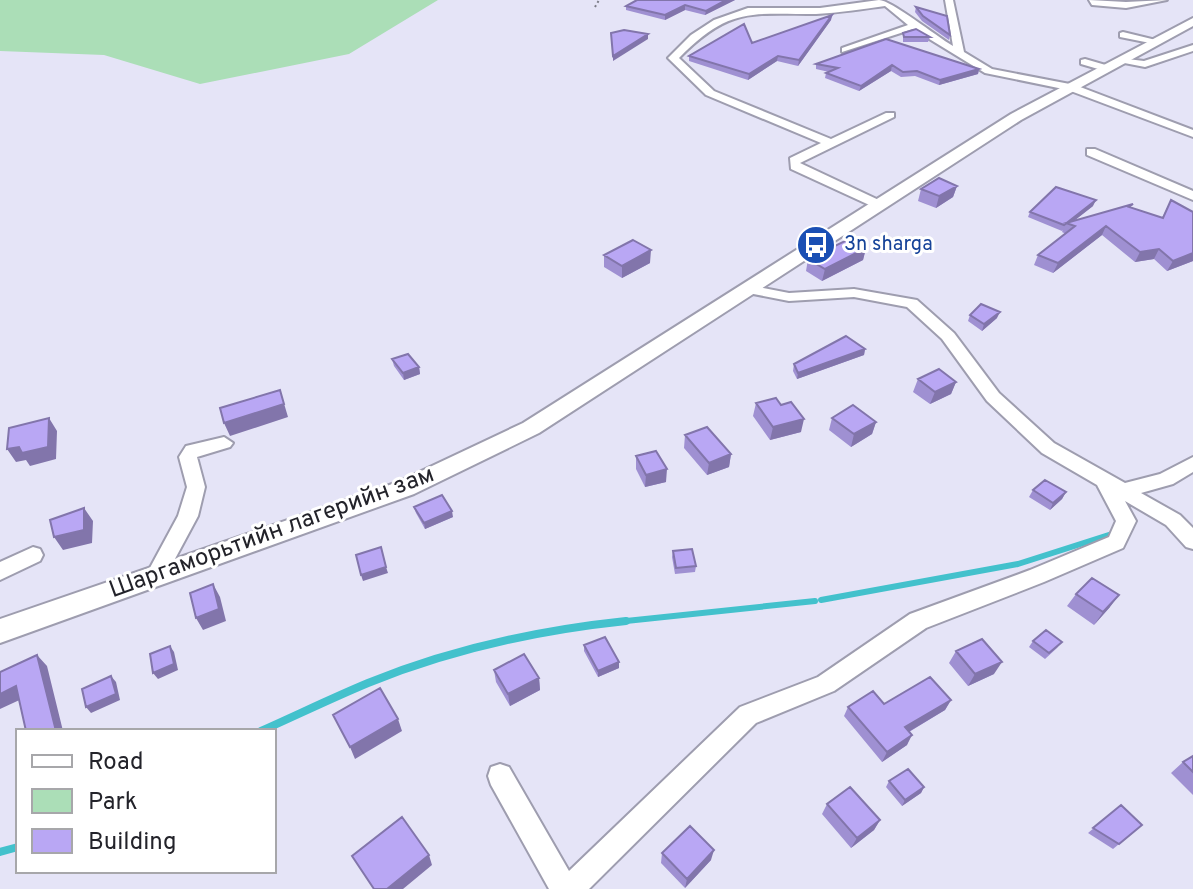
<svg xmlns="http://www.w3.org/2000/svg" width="1193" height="889" viewBox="0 0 1193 889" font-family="Overpass,sans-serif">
	<rect width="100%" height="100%" fill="#e5e4f7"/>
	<!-- green -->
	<path fill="#abdeb7" d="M0,0h438l-89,54 -149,30 -96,-29 -104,-4z"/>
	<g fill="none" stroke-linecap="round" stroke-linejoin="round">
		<!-- stream-far1 -->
		<path stroke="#43c1cc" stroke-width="6" d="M821,600l197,-36 97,-31
			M607,623l208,-22"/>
		<!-- stream -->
		<path stroke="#43c1cc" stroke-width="8" d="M261,731c36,-16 71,-33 107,-48 81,-33 172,-53 258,-62
			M0,852l18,-5"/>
		<defs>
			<path id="minor" d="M879,0c12,0 57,36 74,46l-8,-46h8l11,52 28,17 83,16 118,45v7l-125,-47 -83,-17 -72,-44 -71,23v-4l66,-23 -23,-19c-23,3 -46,7 -69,8 -66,0 -87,-7 -137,44l35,33 117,48 55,-26h8v4l-94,46 83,39v6l-5,1 -87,-40 -1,-11 31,-15 -115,-48 -38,-37 23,-23 23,-15 34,-12h72z
				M1089,0l37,2 41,-2 -41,8 -34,-3z
				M1123,32l37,9 -5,3 -35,-7v-4z
				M1193,45v6l-48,16 -31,-6 5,-3 25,3z
				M1085,59l24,7 1,2 -5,3 -24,-7v-4z
				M1087,149h8l98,42v9l-106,-45z
				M748,285l41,8 65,-4 63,11 37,33 45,60 55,50 71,40 35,-9 33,-17v15l-20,12 -32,9 39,22 13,13v21l-7,-2 -20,-22 -41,-24 11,20 -13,27 -79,34 -118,46 -92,63 -78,32 -167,166h-40l-58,-104 -3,-9 3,-9 9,-3 9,3 60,104 171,-164 78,-30 92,-63 120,-44 79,-33 7,-16 -19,-36 -55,-32 -55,-52 -45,-62 -35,-32 -53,-10 -65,4 -46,-9v-6z
				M224,437l9,6 -3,4 -33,10 8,30 -7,29 -36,67 -7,2 -7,-2 -3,-6 33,-61 9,-29 -8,-30 7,-11z
				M33,547l7,2 3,6 -3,6 -40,19v-18z"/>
			<path id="tertiary" d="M1193,18v8l-172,94 -482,313 -125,61 -414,149v-24l398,-137 125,-59 488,-309z"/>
		</defs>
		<!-- minor casing -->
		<use href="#minor" stroke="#9e9daf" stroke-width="4"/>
		<!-- tertiary casing -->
		<use href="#tertiary" stroke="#9e9daf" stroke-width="4"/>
		<!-- path -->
		<path stroke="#7b7b87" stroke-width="2" stroke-dasharray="2 3" stroke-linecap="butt" d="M595,7l4,-7"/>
		<!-- minor -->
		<use href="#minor" fill="#fff" fill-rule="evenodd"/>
		<!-- tertiary -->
		<use href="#tertiary" fill="#fff" fill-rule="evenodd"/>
	</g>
	<!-- wall -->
	<path fill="#9f90d2" d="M634,0h101l-30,15 -20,-5 -20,10 -39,-10v-4l11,-6z
		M916,7l34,28 -1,5 -27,-19 -7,-9z
		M832,15l-1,5 -33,46 -21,-5 -29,19 -59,-19v-5l63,-13z
		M903,33l27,4 -2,5h-25z
		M886,39l93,30 -1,5 -39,11 -24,-9 -14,1 -10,-6 -32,20 -34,-13 1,-5 3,-1 -13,-3v-5z
		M957,186l-4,11 -17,11 -18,-7 3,-12z
		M1171,200l22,61 -26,10 -13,-12 -19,3 -33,-27 -49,38 -19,-8 4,-10 28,-21 -4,-2 1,-2 -1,1 -34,-14 2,-5 63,-6 -18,14 56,-12 31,10z
		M866,248l-3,12 -41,21 -16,-10 2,-12z
		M604,255l46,8 -28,15 -18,-11z
		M970,315l27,3 -15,13 -14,-10z
		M865,349l-1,6 -67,24 -4,-8 1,-7z
		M392,359l27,8 1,7 -16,6 -10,-14z
		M918,379l38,3 -5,12 -21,10 -17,-12z
		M756,403l25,2 20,27 -31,8 -17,-24z
		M832,418l44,4 -4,12 -21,13 -22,-17z
		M685,435l46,19 -2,13 -22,8 -23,-27z
		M636,456l30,26 -21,5 -9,-18z
		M1033,490l33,2 -4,7 -12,11 -21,-13z
		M414,507l39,10 -28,12 -9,-16z
		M673,551l23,15 -1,6 -20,2 -3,-17z
		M1076,594l34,13 -16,18 -27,-19z
		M1033,641l29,1 -5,6 -12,11 -16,-12z
		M584,645l35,23 -21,9 -14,-26z
		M956,651l38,23 -26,12 -19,-23z
		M494,670l45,8 1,12 -30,16 -14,-24z
		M951,700l-6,10 -36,22 -2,13 -25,17 -38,-46 4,-9z
		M1193,756v39l-22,-22 12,-11z
		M889,781l35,6 -3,6 -19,13 -16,-19z
		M827,804l53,16 -6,10 -23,18 -29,-34z
		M1121,805l21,20 -29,24 -25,-16z
		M662,853l49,7 -26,28 -24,-25z"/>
	<!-- shaded-wall -->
	<path fill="#8275ab" d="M726,0h9l-30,15 1,-4z
		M685,5v5l-20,10v-5z
		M832,15l-1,5 -33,46 1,-6z
		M648,34v5l-35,22v-5z
		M778,56l-1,5 -29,19 1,-6z
		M892,65l-1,6 -32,20 2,-5z
		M979,69l-1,5 -39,11 1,-5z
		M957,186l-4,11 -17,11 3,-12z
		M1096,200l-3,6 -23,18 -3,-1z
		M1106,226l-4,9 -49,38 5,-10z
		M866,248l-3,12 -41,21 3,-12z
		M1159,249l-5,10 -19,3 5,-10z
		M651,250l-1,13 -28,15v-12z
		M1193,253v8l-26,10 6,-10z
		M1000,312l-3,6 -15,13 2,-7z
		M865,349l-1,6 -67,24 1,-6z
		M419,367l1,7 -16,6 -1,-7z
		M956,382l-5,12 -21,10 5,-12z
		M280,390l8,27 -58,19 -6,-13z
		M49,418l8,13 -1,28 -26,7 -4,-6 -10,2 -9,-13z
		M804,419l-3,13 -31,8 3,-13z
		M876,422l-4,12 -21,13 3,-13z
		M731,454l-2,13 -22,8 2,-12z
		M667,469l-1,13 -21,5 1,-12z
		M1066,492l-4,7 -12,11 3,-7z
		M84,508l9,13 -1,22 -29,7 -9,-13z
		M452,511l1,6 -28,12 -1,-6z
		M386,567l2,6 -25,8 -2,-6z
		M213,584l7,13 6,24 -23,9 -7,-12z
		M1119,595l-9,12 -16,18 9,-13z
		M170,646l4,6 4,18 -20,9 -5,-6z
		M37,655l10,11 16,65h-7z
		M619,662v6l-21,9v-6z
		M1002,662l-8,12 -26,12 7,-12z
		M111,676l5,6 4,18 -29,13 -5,-6z
		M539,678l1,12 -30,16 -2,-12z
		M16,686l10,11 -26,12v-15z
		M951,700l-6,10 -45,27 5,-10z
		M398,719l4,12 -47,28 -5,-12z
		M912,735l-5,10 -25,17 5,-10z
		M924,787l-3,6 -19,13 3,-6z
		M880,820l-6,10 -23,18 6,-10z
		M714,850l-3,10 -26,28 2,-9z
		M429,855l3,10 -29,24h-16z"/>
	<!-- building -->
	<path fill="#b9a7f4" stroke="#8275ab" stroke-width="2" d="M637,0h89l-20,11 -21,-6 -20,10 -39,-9z
		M916,7l31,9 3,19 -27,-19z
		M832,15l-33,45 -21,-4 -29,18 -60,-18 55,-32 8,19z
		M916,29l14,8h-26l-1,-4z
		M624,30l24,4 -35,22 -2,-23z
		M886,39l93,30 -39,11 -23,-9 -14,1 -11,-7 -31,21 -35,-13 12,-5 -22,-4z
		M939,178l18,8 -18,10 -18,-7z
		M1056,187l40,13 -32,25 -34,-13z
		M1171,200l22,12v41l-20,8 -14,-12 -19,3 -34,-26 -48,37 -20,-8 37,-29 -9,-3 67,-19 -4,3 34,11z
		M849,239l17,9 -41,21 -17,-10z
		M633,240l18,10 -29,16 -18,-11z
		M981,304l19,8 -16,12 -14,-9z
		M846,336l19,13 -67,24 -4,-9z
		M408,354l11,13 -16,6 -11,-14z
		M939,369l17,13 -21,10 -17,-13z
		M280,390l4,14 -60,19 -4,-15z
		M776,398l5,7 10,-3 13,17 -31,8 -17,-24z
		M853,405l23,17 -22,12 -22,-16z
		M49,418l-1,29 -26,6 -3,-6 -12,2 2,-21z
		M707,427l24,27 -22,9 -24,-28z
		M656,451l11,18 -21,6 -10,-19z
		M1045,480l21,12 -13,11 -20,-13z
		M442,495l10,16 -28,12 -10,-16z
		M84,508v22l-30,7 -4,-17z
		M381,547l5,20 -25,8 -5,-20z
		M692,549l4,17 -20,2 -3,-17z
		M1092,578l27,17 -16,17 -27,-18z
		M213,584l6,25 -23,9 -6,-25z
		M1046,630l16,12 -13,11 -16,-12z
		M605,637l14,25 -21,9 -14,-26z
		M982,639l20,23 -27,12 -19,-23z
		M170,646l4,18 -21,9 -3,-19z
		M524,654l15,24 -31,16 -14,-24z
		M37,655l19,76h-30l-10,-45 -16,8v-22z
		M111,676l5,18 -30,13 -4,-18z
		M930,677l21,23 -46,27 7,8 -25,17 -39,-45 25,-16 11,13z
		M380,688l18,31 -48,28 -17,-32z
		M1193,756v16l-10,-10z
		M908,769l16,18 -19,13 -16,-19z
		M850,787l30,33 -23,18 -30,-34z
		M1121,805l21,20 -23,19 -26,-16z
		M402,817l27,38 -42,34h-13l-22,-33z
		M690,826l24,24 -27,29 -25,-26z"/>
	<!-- icons -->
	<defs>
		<symbol id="bus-disc" viewBox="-11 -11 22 22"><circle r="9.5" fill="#1a4fb4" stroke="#fff"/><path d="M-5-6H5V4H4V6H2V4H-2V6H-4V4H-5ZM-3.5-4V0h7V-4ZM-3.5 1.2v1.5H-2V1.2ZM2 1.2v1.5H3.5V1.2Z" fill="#fff"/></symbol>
	</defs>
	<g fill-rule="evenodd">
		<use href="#bus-disc" x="794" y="223" width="44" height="44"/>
	</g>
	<g text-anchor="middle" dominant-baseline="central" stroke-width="6" stroke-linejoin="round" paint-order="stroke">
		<!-- far-transit labels -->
		<g font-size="20" fill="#164399" stroke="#fff" text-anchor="start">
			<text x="844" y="245">3n sharga</text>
		</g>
		<!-- street labels -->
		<g font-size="24" fill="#23232a" stroke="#fff">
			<text transform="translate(272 533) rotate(-20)">Шаргаморьтийн лагерийн зам</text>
		</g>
	</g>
	<!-- legend -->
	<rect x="16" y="729" width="260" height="144" fill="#ffffff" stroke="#a7a7aa" stroke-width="2"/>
	<rect x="32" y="755" width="40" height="12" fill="#ffffff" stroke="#a7a7aa" stroke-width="2"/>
	<text x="88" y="769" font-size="24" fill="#23232a">Road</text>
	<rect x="32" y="789" width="40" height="24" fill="#abdeb7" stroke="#a7a7aa" stroke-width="2"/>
	<text x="88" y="809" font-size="24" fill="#23232a">Park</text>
	<rect x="32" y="829" width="40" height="24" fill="#b9a7f4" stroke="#a7a7aa" stroke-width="2"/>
	<text x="88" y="849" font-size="24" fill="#23232a">Building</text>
</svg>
